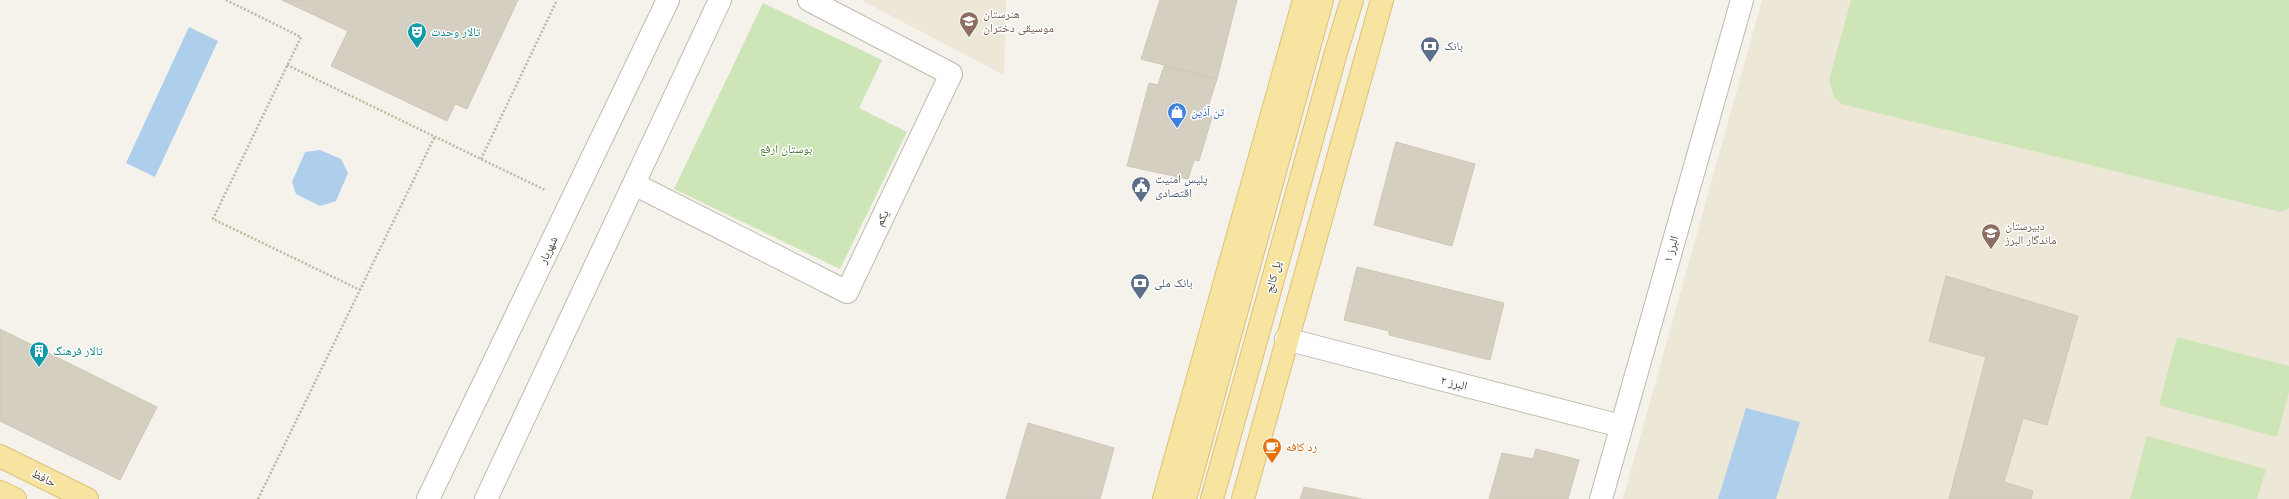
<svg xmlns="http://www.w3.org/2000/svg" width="2289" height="499" viewBox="0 0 2289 499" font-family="Raleway,'Noto Naskh Arabic',sans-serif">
	<rect width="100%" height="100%" fill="#f4f2eb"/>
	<!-- education -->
	<path fill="#ece7d6" d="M861,0h145l-2,75z
		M1762,0h527v499h-666z"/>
	<!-- green -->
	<path fill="#cee5b7" d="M1851,0h438v208l-9,4 -438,-108 -8,-7 -5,-17z
		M763,3l119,57 -23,48 48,24 -67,137 -166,-80z
		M2177,337l112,29v26l-12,45 -118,-32z
		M2147,436l119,33 -9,30h-127z"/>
	<!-- water -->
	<path fill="#adcfec" d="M189,27l29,14 -63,136 -29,-14z
		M320,150l21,9 7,14 -12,28 -16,5 -24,-12 -4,-12 13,-30z
		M1746,408l54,14 -24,77h-58z"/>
	<!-- building -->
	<path fill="#d5cfc1" stroke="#d0c7b5" d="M282,0h236l-51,109 -12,-5 -8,17 -116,-55 17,-35z
		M1160,0h77l-20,79 -76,-20z
		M1164,66l53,13 -11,34 6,4 -13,44 -5,-1 -6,19 -61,-13 22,-83 9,2z
		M1396,142l79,22 -23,82 -78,-21z
		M1357,267l147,36 -14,57 -101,-25v-4l-45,-11z
		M1946,276l132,40 -31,109 -24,-7 -19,64 29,9 -2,8h-82l37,-142 -57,-16z
		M0,329l157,78 -37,73 -120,-59z
		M1028,423l86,25 -14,51h-94z
		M1536,449l43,11 -11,39h-79l13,-46 31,6z
		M1304,487l58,12h-62z"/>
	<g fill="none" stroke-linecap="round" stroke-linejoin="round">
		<defs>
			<path id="minor" d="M634,184l213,108 104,-218 -142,-74
				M1286,339l335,87
				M428,499l240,-499
				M486,499l234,-499
				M1601,499l141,-499"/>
			<path id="major" d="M0,456l87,43
				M0,492l15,7
				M1164,499l140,-499
				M1185,499l137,-499
				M1212,499l123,-443 17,-56
				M1243,499l139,-499"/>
		</defs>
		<!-- minor casing -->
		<use href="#minor" stroke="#bfbaae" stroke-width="24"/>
		<!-- major casing -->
		<use href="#major" stroke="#dcc272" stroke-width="24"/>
		<!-- path -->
		<path stroke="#c0b7a0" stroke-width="2.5" stroke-dasharray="2 2" stroke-linecap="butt" d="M226,0l75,37 -88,182 147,71
			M287,65l258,125
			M481,159l76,-159
			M258,499l177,-363"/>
		<!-- minor -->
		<use href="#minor" stroke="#fff" stroke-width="22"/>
		<!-- major -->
		<use href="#major" stroke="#f7e4a1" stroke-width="22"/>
	</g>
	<!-- icons -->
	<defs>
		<symbol id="school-pin" viewBox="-11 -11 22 30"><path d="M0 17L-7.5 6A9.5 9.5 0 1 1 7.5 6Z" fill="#8d6e63" stroke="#fff"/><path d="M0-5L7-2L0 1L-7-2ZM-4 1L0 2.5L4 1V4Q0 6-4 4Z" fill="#fff"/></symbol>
		<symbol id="theatre-pin" viewBox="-11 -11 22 30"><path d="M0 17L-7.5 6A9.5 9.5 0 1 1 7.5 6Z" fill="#0f9aa8" stroke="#fff"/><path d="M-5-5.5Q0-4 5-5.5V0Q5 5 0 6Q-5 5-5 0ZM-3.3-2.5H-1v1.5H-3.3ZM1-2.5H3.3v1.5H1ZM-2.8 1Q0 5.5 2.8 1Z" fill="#fff"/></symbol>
		<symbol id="bank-pin" viewBox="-11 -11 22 30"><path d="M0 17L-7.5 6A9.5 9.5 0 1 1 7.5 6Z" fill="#5c6f8a" stroke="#fff"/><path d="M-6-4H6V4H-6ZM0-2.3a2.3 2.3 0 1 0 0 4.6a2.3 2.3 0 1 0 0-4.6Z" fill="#fff"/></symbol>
		<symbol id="shop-pin" viewBox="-11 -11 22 30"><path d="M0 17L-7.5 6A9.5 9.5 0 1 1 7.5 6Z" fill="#3f7fe0" stroke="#fff"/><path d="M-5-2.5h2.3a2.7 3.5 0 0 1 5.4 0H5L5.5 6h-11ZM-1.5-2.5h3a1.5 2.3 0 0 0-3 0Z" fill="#fff"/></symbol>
		<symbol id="civic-pin" viewBox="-11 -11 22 30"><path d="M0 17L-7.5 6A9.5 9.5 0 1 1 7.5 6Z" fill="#5c6f8a" stroke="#fff"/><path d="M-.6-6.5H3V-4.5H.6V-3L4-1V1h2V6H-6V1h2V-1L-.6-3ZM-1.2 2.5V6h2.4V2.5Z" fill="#fff"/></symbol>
		<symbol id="building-pin" viewBox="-11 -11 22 30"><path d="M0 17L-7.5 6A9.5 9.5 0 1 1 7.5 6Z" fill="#0f9aa8" stroke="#fff"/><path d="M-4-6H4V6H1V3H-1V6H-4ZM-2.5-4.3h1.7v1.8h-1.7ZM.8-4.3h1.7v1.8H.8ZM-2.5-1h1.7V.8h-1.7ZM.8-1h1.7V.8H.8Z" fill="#fff"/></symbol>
		<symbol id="cafe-pin" viewBox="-11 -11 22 30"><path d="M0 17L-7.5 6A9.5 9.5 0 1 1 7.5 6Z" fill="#e8710a" stroke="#fff"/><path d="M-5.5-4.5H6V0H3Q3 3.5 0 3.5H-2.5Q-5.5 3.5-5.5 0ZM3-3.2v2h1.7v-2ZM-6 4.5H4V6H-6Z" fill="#fff"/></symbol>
	</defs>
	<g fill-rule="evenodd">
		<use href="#school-pin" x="958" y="10" width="22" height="30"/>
		<use href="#theatre-pin" x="406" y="21" width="22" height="30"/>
		<use href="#bank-pin" x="1419" y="35" width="22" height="30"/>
		<use href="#shop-pin" x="1166" y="101" width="22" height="30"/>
		<use href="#civic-pin" x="1130" y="175" width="22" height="30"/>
		<use href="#school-pin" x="1980" y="222" width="22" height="30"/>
		<use href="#bank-pin" x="1129" y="272" width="22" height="30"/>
		<use href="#building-pin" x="28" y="340" width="22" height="30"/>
		<use href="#cafe-pin" x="1261" y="436" width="22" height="30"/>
	</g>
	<g text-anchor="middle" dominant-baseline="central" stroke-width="3" stroke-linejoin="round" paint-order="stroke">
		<!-- education labels -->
		<g font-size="12" fill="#785e54" stroke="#fff" text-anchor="start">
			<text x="983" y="14">هنرستان<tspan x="983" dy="14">موسیقی دختران</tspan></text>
			<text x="2005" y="226">دبیرستان<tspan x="2005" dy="14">ماندگار البرز</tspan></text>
		</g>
		<!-- culture labels -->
		<g font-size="12" fill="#0d838f" stroke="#fff" text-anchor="start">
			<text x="431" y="32">تالار وحدت</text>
			<text x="53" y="351">تالار فرهنگ</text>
		</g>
		<!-- service labels -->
		<g font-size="12" fill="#4e5e75" stroke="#fff" text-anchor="start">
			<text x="1444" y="46">بانک</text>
			<text x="1155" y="179">پلیس امنیت<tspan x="1155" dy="14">اقتصادی</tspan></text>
			<text x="1154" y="283">بانک ملی</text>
		</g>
		<!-- shop labels -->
		<g font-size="12" fill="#366cbe" stroke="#fff" text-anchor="start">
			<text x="1191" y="112">تن آذین</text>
		</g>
		<!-- park labels -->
		<g font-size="12" fill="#477730" stroke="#fff">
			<text x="786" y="149">بوستان ارفع</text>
		</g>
		<!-- street labels -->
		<g font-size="12" fill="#484339" stroke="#fff">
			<text transform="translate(882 218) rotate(-64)">یکم</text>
			<text transform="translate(1671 249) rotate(-74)">البرز ۱</text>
			<text transform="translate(548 250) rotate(-64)">شهریار</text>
			<text transform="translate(1273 277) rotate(-75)">پل کالج</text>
			<text transform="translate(1454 383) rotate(15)">البرز ۲</text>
			<text transform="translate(44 478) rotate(26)">حافظ</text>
		</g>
		<!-- food labels -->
		<g font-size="12" fill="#c56008" stroke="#fff" text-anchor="start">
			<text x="1286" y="447">رد کافه</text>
		</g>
	</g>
</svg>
